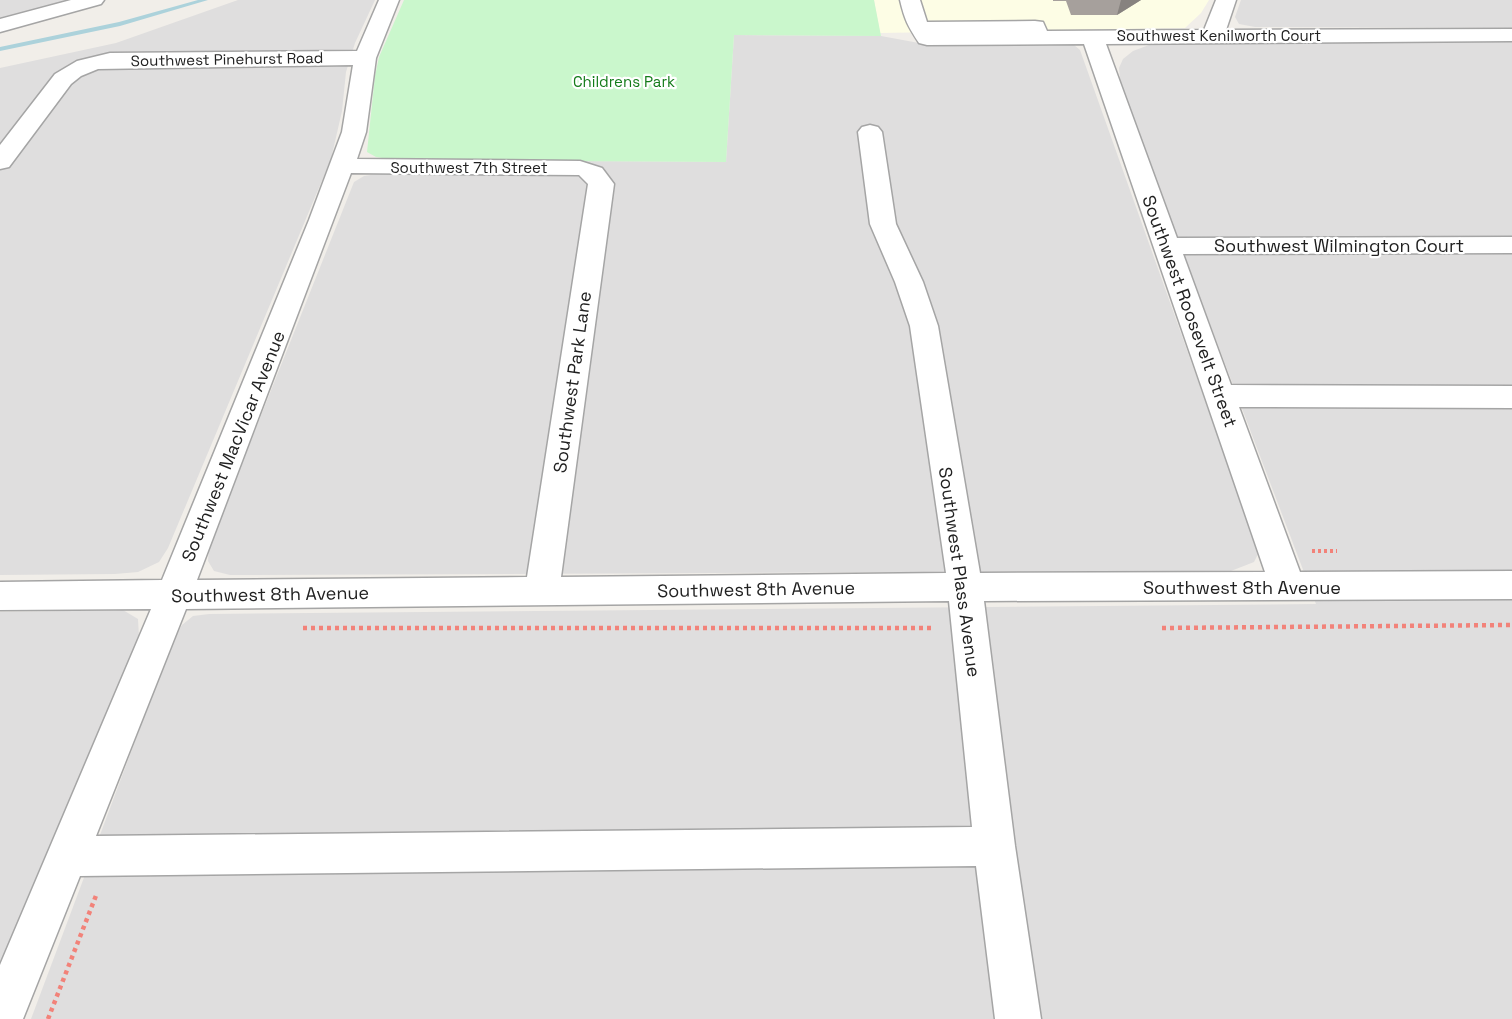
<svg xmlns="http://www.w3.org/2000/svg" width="1512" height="1019" viewBox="0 0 1512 1019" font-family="'Space Grotesk',sans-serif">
	<rect width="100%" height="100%" fill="#f1eee9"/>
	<!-- residential -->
	<path fill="#dfdede" d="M0,0h70l-70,20z
		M238,0h137l-20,43 -9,29 -4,39 -11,48 -163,389 -9,14 -21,10 -23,2 -115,1v-507l116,-25z
		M1241,0h271v28l-257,-1 -16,-3 -4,-7z
		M734,35l147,1 38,7 141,-1 14,3 6,5 179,502 -5,10 -23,9 -1001,4 -16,-4 -6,-10 1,-15 145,-364 10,-6 13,-2h202l4,-13 143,1z
		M1512,41v978h-1481l142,-379 9,-15 11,-9 16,-2 1107,-10 -195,-515 -2,-21 4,-9 10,-8 16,-6 19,-2z
		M123,610l15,9 1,18 -139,330v-355z"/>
	<!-- education -->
	<path fill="#fdfde5" d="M874,0h335l-8,13 -16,15 -305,5z"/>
	<!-- park -->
	<path fill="#caf7cc" d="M404,0h470l7,36 -147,-1 -8,127 -331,-2 -19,-3 -9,-5 8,-76 4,-19z"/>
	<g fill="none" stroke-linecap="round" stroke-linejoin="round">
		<!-- stream -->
		<path fill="#acd2db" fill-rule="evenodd" d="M198,0h10l-88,26 -120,25v-4l119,-25z"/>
		<defs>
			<path id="minor" d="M71,0h33l-3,4 -101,28v-13z
				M379,0h20l-23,58 -10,74 -9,27 223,2 22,7 12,16 -53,393 385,-4 -36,-247 -15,-44 -25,-58 -12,-92 4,-5 8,-2 8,2 4,5 14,92 27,58 15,44 42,247 285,-1 -181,-528 -157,1 -8,-2c-11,-17 -14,-22 -19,-43h20l7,22 108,-1 8,1 4,9 157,-1 12,-30h20l-10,30 286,-1v12l-406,3 71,194 335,-1v16l-329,1 48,131 281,1v22l-273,-1 61,165 212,-1v28l-528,2 31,245 26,173h-46l-19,-153 -896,10 -57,143h-23v-54l151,-356 -151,1v-28l162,-2 147,-360 33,-88 11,-67 -255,4 -17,7 -10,8 -62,83 -9,2v-24l55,-71 22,-13 33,-8 247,-2zM351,173l228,2 9,9 -61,393 -330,3zM949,601l23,226 -876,9 90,-227z"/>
		</defs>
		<!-- minor casing -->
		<use href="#minor" stroke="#a5a5a5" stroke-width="3"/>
		<!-- path-far1 -->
		<path stroke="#f28279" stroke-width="4" stroke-dasharray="3 3" stroke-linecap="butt" d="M1312,551h25"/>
		<!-- path -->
		<path stroke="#f28279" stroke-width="4.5" stroke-dasharray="4 4" stroke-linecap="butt" d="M303,628h632
			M1162,628l350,-3
			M48,1019l49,-126"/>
		<!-- minor -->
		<use href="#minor" fill="#fff" fill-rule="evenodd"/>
	</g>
	<!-- wall -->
	<path fill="#a6a09c" d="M1053,0h88l-24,15h-46l-5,-14h-13z"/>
	<!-- shaded-wall -->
	<path fill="#87827f" d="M1121,0h20l-24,15z"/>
	<g text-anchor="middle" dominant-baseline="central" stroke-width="4.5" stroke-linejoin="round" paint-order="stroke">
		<!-- far-street labels -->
		<g font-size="15" fill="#212121" stroke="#fff">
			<text x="1219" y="35">Southwest Kenilworth Court</text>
			<text transform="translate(227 59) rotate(-1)">Southwest Pinehurst Road</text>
			<text x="469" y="167">Southwest 7th Street</text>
		</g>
		<!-- far-park labels -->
		<g font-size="15" fill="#137b19" stroke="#fff">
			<text x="624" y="81">Childrens Park</text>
		</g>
		<!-- street labels -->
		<g font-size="18" fill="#212121" stroke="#fff">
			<text x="1339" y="245">Southwest Wilmington Court</text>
			<text transform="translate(1190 311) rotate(70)">Southwest Roosevelt Street</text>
			<text transform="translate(572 382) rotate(-82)">Southwest Park Lane</text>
			<text transform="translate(233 446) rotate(-68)">Southwest MacVicar Avenue</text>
			<text transform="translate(960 572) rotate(82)">Southwest Plass Avenue</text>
			<text x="1242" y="587">Southwest 8th Avenue</text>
			<text transform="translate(756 589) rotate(-1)">Southwest 8th Avenue</text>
			<text transform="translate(270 594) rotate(-1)">Southwest 8th Avenue</text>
		</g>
	</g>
</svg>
